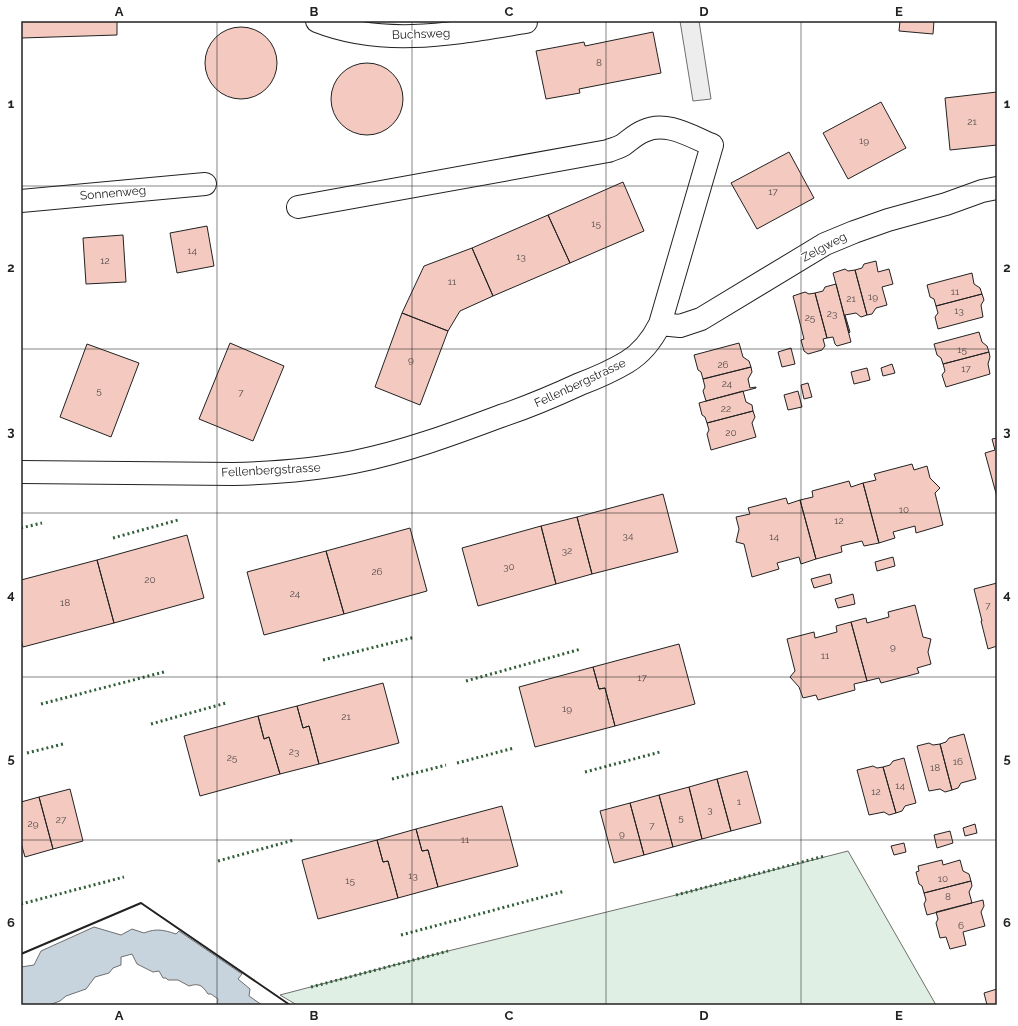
<svg xmlns="http://www.w3.org/2000/svg" width="1018" height="1026" viewBox="0 0 1018 1026" font-family="Raleway,sans-serif">
	<rect width="100%" height="100%" fill="#fff"/>
	<!-- green -->
	<path fill="#e0efe3" stroke="#6f6f6f" d="M848,851l88,154h-639l-17,-10 168,-44 228,-56z"/>
	<!-- parking -->
	<path fill="#ededed" stroke="#6f6f6f" d="M680,21h19l12,78 -18,2z"/>
	<!-- water -->
	<path fill="#c7d3dd" stroke="#6f6f6f" d="M94,927l27,8 11,-6 12,4c12,-5 20,-3 32,1l3,-3 63,43 -4,5 12,10 -1,7 13,9h-45l1,-6 -7,-5h-3c-6,-9 -9,-11 -19,-8l-11,-6h-10l-2,-2h-3l-4,-7 -6,1 -16,-8 -5,-10 -11,3v8l-8,3 -4,5 -14,4 -9,12 -20,7 -6,5 -11,4h-28v-38l13,-2 7,-14z"/>
	<!-- building -->
	<path fill="#f3c9c0" stroke="#222" d="M21,21h96v14l-96,3z
		M900,21h34l-1,13 -34,-3z
		M205 63a36 36 0 1 1 72 0a36 36 0 1 1-72 0Z
		M653,32l8,41 -82,16 1,4 -34,6 -10,-48 48,-9 1,4z
		M331 99a36 36 0 1 1 72 0a36 36 0 1 1-72 0Z
		M997,92v53l-47,5 -5,-52z
		M881,102l25,46 -58,31 -25,-46z
		M789,152l25,46 -57,31 -26,-46z
		M623,182l21,49 -74,32 -22,-48z
		M548,215l22,48 -77,33 -21,-48z
		M207,226l7,40 -37,7 -7,-40z
		M123,235l3,47 -40,2 -3,-46z
		M472,248l21,48 -33,15 -12,20 -46,-18 22,-47z
		M876,261l2,11 11,-3 4,15 -11,3 5,18 -11,3 -4,6 -5,1 -12,-45 7,-2 2,-4z
		M845,269l3,2 7,-1 12,45 -6,2 -5,-4 -11,2 5,17 -1,1 -16,-60z
		M972,273l2,11 6,4 2,6 -46,12 -2,-7 -4,-2 -3,-12z
		M836,284l15,58 -14,4 -2,-2 -2,-7 -6,1 -12,-45 8,-2 2,-4z
		M805,292l4,2 6,-1 12,45 -4,1 2,7 -3,4 -14,4 -4,-3 -3,-11 3,-1 -11,-43z
		M982,294l2,6 -3,5 2,12 -45,12 -3,-12 3,-4 -2,-7z
		M402,313l46,18 -28,74 -45,-18z
		M979,332l3,10 5,4 2,6 -46,12 -2,-6 -4,-3 -3,-11z
		M230,343l54,23 -31,75 -54,-22z
		M739,343l4,14 6,4 2,6 -48,12 -2,-7 -3,-2 -4,-15z
		M87,344l52,19 -28,74 -51,-20z
		M791,348l4,16 -13,3 -4,-15z
		M989,352l1,5 -2,7 2,10 -44,13 -4,-12 3,-4 -2,-7z
		M892,364l3,9 -12,3 -2,-8z
		M751,367l1,5 -4,7 2,9 6,-1v1l-50,13 -3,-10 2,-4 -2,-8z
		M867,368l3,12 -16,4 -3,-12z
		M808,383l4,14 -8,2 -3,-14z
		M743,391l3,11 6,3 1,6 -46,12 -2,-6 -3,-2 -3,-12z
		M798,391l4,16 -14,3 -4,-15z
		M753,411l2,6 -3,6 4,14 -45,13 -4,-16 2,-4 -2,-7z
		M997,438v59l-12,-44 10,-3 -3,-11z
		M912,464l2,6 13,-4 3,12 10,10 -5,5 8,32 -27,8 -1,-7 -22,6 2,6 -16,5 -16,-60 13,-3 -2,-6z
		M849,481l2,6 12,-4 16,60 -15,3 -2,-5 -21,5 1,6 -26,7 -16,-59 13,-3 -1,-6z
		M663,494l15,58 -86,22 -15,-57z
		M786,498l2,6 12,-4 16,59 -15,5 -2,-7 -22,6 2,6 -27,8 -8,-33 -8,-2 3,-13 -3,-12 14,-3 -2,-6z
		M577,517l15,57 -36,10 -15,-58z
		M541,526l15,58 -78,22 -16,-58z
		M410,528l17,63 -83,23 -18,-63z
		M187,535l17,63 -90,25 -17,-63z
		M326,551l18,63 -80,21 -17,-63z
		M893,557l2,9 -18,5 -2,-9z
		M97,560l17,63 -91,24 -2,-7v-60z
		M830,574l2,9 -18,5 -3,-9z
		M997,583v63l-9,3 -7,-28h1l-8,-32z
		M853,594l2,10 -17,4 -3,-9z
		M915,605l8,32 8,2 -3,13 3,12 -14,4 2,5 -38,10 -2,-5 -12,3 -16,-59 15,-4 1,5 22,-6 -1,-5z
		M851,622l16,59 -13,3 1,6 -37,10 -2,-5 -13,3 -4,-11 -9,-10 5,-6 -8,-32 27,-7 1,6 22,-6 -1,-6z
		M679,644l16,60 -80,22 -10,-38 -6,1 -6,-22z
		M593,667l6,22 6,-1 10,38 -80,21 -16,-60z
		M383,683l16,60 -80,21 -10,-38 -6,2 -6,-22z
		M297,706l6,22 6,-2 10,38 -39,10 -11,-37 -5,2 -6,-23z
		M258,716l6,23 5,-2 11,37 -80,22 -16,-60z
		M964,734l12,45 -15,4 -3,5 -6,2 -12,-46 6,-2 3,-4z
		M929,743l4,2 7,-1 12,46 -7,2 -5,-3 -11,2 -12,-45z
		M904,758l12,45 -11,3 -3,5 -6,2 -13,-46 7,-2 3,-4z
		M873,766l4,2 6,-1 13,46 -7,2 -5,-3 -15,3 -12,-45z
		M747,771l14,52 -30,8 -14,-52z
		M717,779l14,52 -29,8 -13,-52z
		M689,787l13,52 -29,8 -14,-52z
		M70,789l13,52 -30,8 -14,-52z
		M659,795l14,52 -29,8 -14,-52z
		M39,797l14,52 -28,8 -4,-14v-41z
		M630,803l14,52 -30,8 -14,-52z
		M502,806l16,60 -80,21 -10,-37 -6,1 -6,-22z
		M975,824l2,9 -12,3 -2,-8z
		M416,829l6,22 6,-1 10,37 -40,11 -10,-37 -5,1 -6,-22z
		M950,831l3,12 -16,5 -3,-13z
		M377,840l6,22 5,-1 10,37 -80,21 -16,-59z
		M904,843l2,9 -12,3 -3,-9z
		M942,860l1,5 17,-5 3,11 6,3 2,7 -47,12 -2,-7 -3,-2 -3,-12 3,-1 -1,-5z
		M971,881l1,5 -3,6 3,11 -45,12 -3,-11 2,-4 -2,-7z
		M983,900l1,6 -3,6 4,14 -22,6 3,13 -16,4 -4,-12 -6,1 -4,-15 2,-4 -2,-7z
		M997,989v16h-10l-3,-12z"/>
	<g fill="none" stroke-linecap="round" stroke-linejoin="round">
		<defs>
			<path id="minor" d="M317,21c68,27 140,12 209,1
				M21,201l184,-17
				M660,324l20,2 21,-7 124,-75 29,-12 34,-12 58,-16 36,-13 15,-3
				M21,472l212,2c40,-1 81,-4 121,-12 50,-10 99,-28 147,-46 27,-9 53,-20 79,-32 16,-6 32,-13 47,-22 15,-9 25,-22 33,-38l52,-179c-20,-8 -46,-25 -68,-14 -8,3 -14,9 -21,14 -5,3 -10,4 -15,6l-310,56"/>
		</defs>
		<!-- minor casing -->
		<use href="#minor" stroke="#222" stroke-width="24"/>
		<!-- minor -->
		<use href="#minor" stroke="#fff" stroke-width="22"/>
		<!-- hedge -->
		<path stroke="#2f5e38" stroke-width="3" stroke-dasharray="2 3" stroke-linecap="butt" d="M21,528l21,-5
			M113,538l65,-18
			M323,660l92,-23
			M466,681l115,-32
			M41,704l123,-32
			M151,724l75,-21
			M27,753l36,-9
			M457,763l57,-15
			M585,772l75,-20
			M392,779l54,-14
			M218,861l76,-21
			M676,895l149,-39
			M21,904l103,-27
			M401,935l164,-44
			M311,987l137,-36"/>
		<!-- wall -->
		<path stroke="#222" stroke-width="2" d="M21,954l120,-51 149,102"/>
	</g>
	<!-- grid -->
	<path fill="none" stroke="#222" stroke-width="1" stroke-opacity="0.55" d="M217,21v984M412,21v984M606,21v984M801,21v984M21,186h976M21,349h976M21,513h976M21,677h976M21,840h976"/>
	<g text-anchor="middle" dominant-baseline="central" stroke-width="3" stroke-linejoin="round" paint-order="stroke">
		<!-- number labels -->
		<g font-size="10" fill="#564c4a">
			<text x="599" y="62">8</text>
			<text x="972" y="121">21</text>
			<text x="864" y="140">19</text>
			<text x="773" y="191">17</text>
			<text x="596" y="223">15</text>
			<text x="192" y="250">14</text>
			<text x="521" y="256">13</text>
			<text x="105" y="260">12</text>
			<text x="452" y="281">11</text>
			<text x="955" y="291">11</text>
			<text x="873" y="296">19</text>
			<text x="851" y="298">21</text>
			<text x="959" y="310">13</text>
			<text x="832" y="313">23</text>
			<text x="810" y="317">25</text>
			<text x="962" y="349">15</text>
			<text x="411" y="359">9</text>
			<text x="723" y="364">26</text>
			<text x="966" y="368">17</text>
			<text x="727" y="383">24</text>
			<text x="99" y="390">5</text>
			<text x="241" y="392">7</text>
			<text x="726" y="408">22</text>
			<text x="731" y="432">20</text>
			<text x="904" y="509">10</text>
			<text x="839" y="520">12</text>
			<text x="628" y="535">34</text>
			<text x="774" y="536">14</text>
			<text x="567" y="550">32</text>
			<text x="509" y="566">30</text>
			<text x="377" y="571">26</text>
			<text x="150" y="579">20</text>
			<text x="295" y="593">24</text>
			<text x="65" y="602">18</text>
			<text x="988" y="605">7</text>
			<text x="893" y="646">9</text>
			<text x="825" y="655">11</text>
			<text x="642" y="677">17</text>
			<text x="567" y="708">19</text>
			<text x="346" y="716">21</text>
			<text x="294" y="751">23</text>
			<text x="232" y="757">25</text>
			<text x="958" y="761">16</text>
			<text x="935" y="767">18</text>
			<text x="900" y="785">14</text>
			<text x="876" y="791">12</text>
			<text x="739" y="801">1</text>
			<text x="710" y="809">3</text>
			<text x="681" y="817">5</text>
			<text x="61" y="819">27</text>
			<text x="33" y="823">29</text>
			<text x="652" y="825">7</text>
			<text x="622" y="833">9</text>
			<text x="465" y="839">11</text>
			<text x="413" y="875">13</text>
			<text x="943" y="878">10</text>
			<text x="350" y="880">15</text>
			<text x="948" y="896">8</text>
			<text x="961" y="925">6</text>
		</g>
		<!-- street labels -->
		<g font-size="12" fill="#222" stroke="#fff">
			<text transform="translate(421 34) rotate(-2)">Buchsweg</text>
			<text transform="translate(113 193) rotate(-5)">Sonnenweg</text>
			<text transform="translate(824 247) rotate(-28)">Zelgweg</text>
			<text transform="translate(580 383) rotate(-25)">Fellenbergstrasse</text>
			<text transform="translate(271 470) rotate(-3)">Fellenbergstrasse</text>
		</g>
	</g>
	<!-- border -->
	<rect width="1018" height="1026" fill="none" stroke="#ffffff" stroke-width="44"/>
	<rect x="22" y="22" width="974" height="982" fill="none" stroke="#222" stroke-width="1.5"/>
	<g font-size="13" text-anchor="middle" font-weight="bold" fill="#222">
		<text x="119" y="16">A</text>
		<text x="314" y="16">B</text>
		<text x="509" y="16">C</text>
		<text x="704" y="16">D</text>
		<text x="899" y="16">E</text>
		<text x="11" y="108">1</text>
		<text x="1007" y="108">1</text>
		<text x="11" y="272">2</text>
		<text x="1007" y="272">2</text>
		<text x="11" y="436">3</text>
		<text x="1007" y="436">3</text>
		<text x="11" y="599">4</text>
		<text x="1007" y="599">4</text>
		<text x="11" y="763">5</text>
		<text x="1007" y="763">5</text>
		<text x="11" y="927">6</text>
		<text x="1007" y="927">6</text>
		<text x="119" y="1020">A</text>
		<text x="314" y="1020">B</text>
		<text x="509" y="1020">C</text>
		<text x="704" y="1020">D</text>
		<text x="899" y="1020">E</text>
	</g>
</svg>
